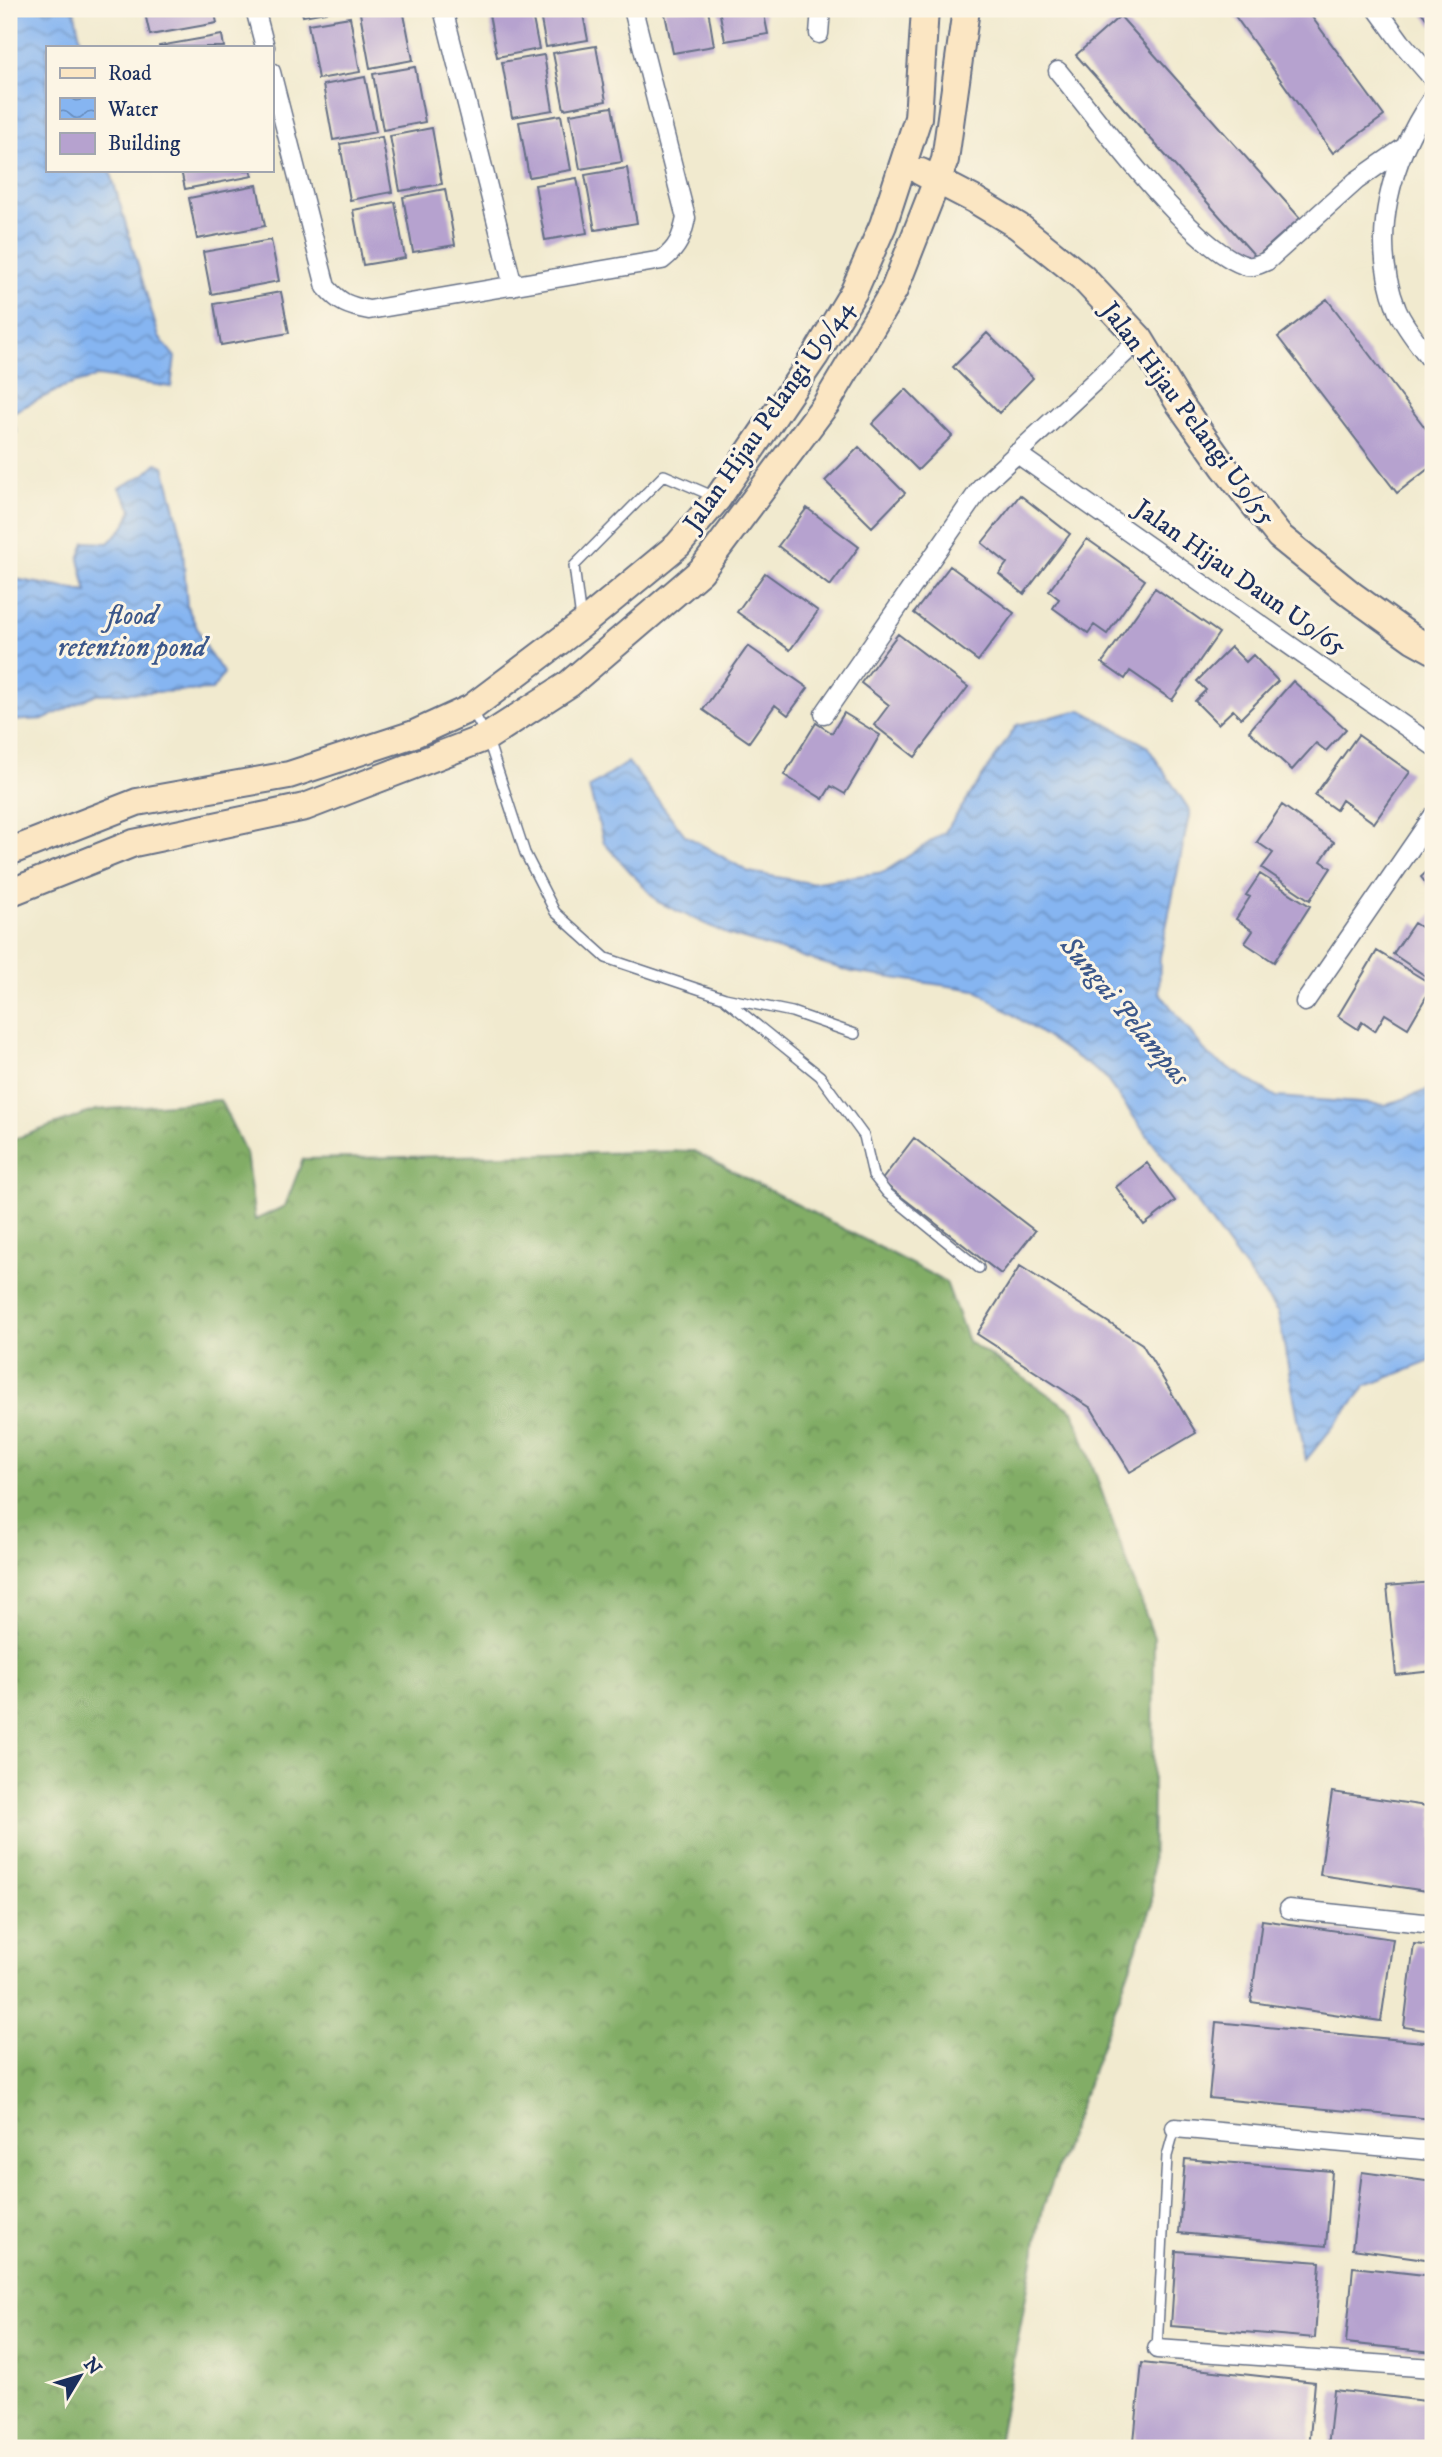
<svg xmlns="http://www.w3.org/2000/svg" width="1442" height="2457" viewBox="0 0 1442 2457" font-family="'IM FELL DW Pica',serif">
	<defs>
		<pattern id="forest-crowns" width="20" height="18" patternUnits="userSpaceOnUse" patternTransform="scale(1.75)"><rect width="20" height="18" fill="#82ad66"/><path d="M2 6a3 3 0 1 1 6 0M12 15a3 3 0 1 1 6 0" fill="none" stroke="#6a8d57"/></pattern>
		<pattern id="water-waves" width="16" height="10" patternUnits="userSpaceOnUse" patternTransform="scale(1.75)"><rect width="16" height="10" fill="#86b5f1"/><path d="M0 5q4-4 8 0t8 0" fill="none" stroke="#6d94c6"/></pattern>
	</defs>
	<rect width="100%" height="100%" fill="#fcf5e5"/>
	<filter id="ink" filterUnits="userSpaceOnUse"><feTurbulence type="fractalNoise" baseFrequency=".0143" numOctaves="2"/><feDisplacementMap in="SourceGraphic" scale="14" xChannelSelector="R" yChannelSelector="G"/><feConvolveMatrix kernelMatrix="1 2 1 2 8 2 1 2 1" color-interpolation-filters="sRGB"/></filter>
	<filter id="wash" filterUnits="userSpaceOnUse"><feTurbulence type="fractalNoise" baseFrequency=".00686" numOctaves="4" result="noise"/><feDisplacementMap in="SourceGraphic" scale="28" xChannelSelector="R" yChannelSelector="G"/><feGaussianBlur stdDeviation="1.57" result="paint"/><feColorMatrix in="noise" values="0 0 0 0 0 0 0 0 0 0 0 0 0 0 0 0 0 1.4 0 .05"/><feComposite in="paint" operator="in"/></filter>
	<g filter="url(#wash)">
		<rect width="100%" height="100%" fill="#f1eacf"/>
		<!-- forest -->
		<path fill="url(#forest-crowns)" stroke="#4e6e62" stroke-width="2" d="M220,1100l26,53 9,67 30,-14 18,-47 391,-8 252,131 22,59 105,70 81,227 -2,268 -109,302 -46,240h-988v-1307l87,-31z"/>
		<!-- water -->
		<path fill="url(#water-waves)" stroke="#5072a8" stroke-width="2" d="M16,9h58l8,38h-35v123h63l49,167 16,20 -4,30 -72,-11 -33,10 -57,28 7,17 -7,-4v-392z
			M157,463l7,3 18,71 5,69 21,46 16,21 -12,17 -116,4 -51,25 -36,2v-143l78,14 -8,-33 6,-17 23,1 17,-17 7,-17 -13,-21 25,-13z
			M1081,710l66,36 43,65 -30,146 -1,35 50,64 68,41 110,8 46,-17v272l-67,26 -60,74 -28,-147 -175,-238 -127,-85 -124,-18 -125,-38 -69,-32 -54,-59 -15,-55 39,-26 57,73 64,37 61,11 74,-11 61,-40 72,-107z"/>
		<g id="blocks">
			<!-- building -->
			<path fill="#b6a2cf" d="M144,9h70l3,14 -67,12z
				M301,9h36v1l-34,6z
				M382,9h21l10,51 -43,8 -10,-55z
				M488,9h43l8,40 -42,8z
				M539,9h43l6,31 -42,7z
				M664,9h44l6,37 -41,7z
				M719,9h44l5,25 -43,7z
				M1230,9h76l78,107 -51,37z
				M1419,9h14v18z
				M1120,16l180,202 -44,39 -180,-202z
				M350,17l10,55 -42,7 -10,-55z
				M222,35l2,12h-65v-1z
				M596,46l10,55 -42,8 -11,-56z
				M544,55l9,55 -41,7 -10,-55z
				M415,67l10,55 -42,8 -10,-56z
				M365,77l11,55 -43,8 -10,-55z
				M612,107l10,55 -42,7 -10,-55z
				M561,115l10,55 -42,7 -10,-55z
				M432,128l10,56 -42,7 -10,-55z
				M382,137l10,55 -42,8 -10,-56z
				M627,168l10,55 -42,7 -10,-55z
				M181,170h70l2,6 -68,13z
				M577,178l10,55 -42,7 -10,-55z
				M257,185l8,41 -68,13 -8,-41z
				M445,189l10,56 -42,7 -10,-55z
				M395,202l10,56 -42,7 -10,-55z
				M271,240l8,41 -68,13 -8,-42z
				M281,292l8,41 -68,12 -7,-41z
				M1327,299l106,139v27l-36,28 -119,-156z
				M987,333l46,45 -34,35 -46,-46z
				M906,389l46,47 -34,34 -46,-46z
				M859,447l46,46 -33,34 -47,-46z
				M1020,495l50,39 -46,60 -25,-20 8,-11 -25,-20z
				M807,508l52,39 -29,39 -52,-40z
				M1087,539l58,41 -38,54 -13,-9 -6,8 -35,-25 6,-9 -10,-8z
				M950,566l64,47 -36,48 -64,-48z
				M765,573l53,38 -28,39 -53,-38z
				M1155,588l64,45 -47,67 -42,-29 -5,8 -23,-16z
				M898,634l70,53 -53,70 -41,-32 15,-20 -28,-22z
				M748,646l60,42 -20,27 -13,-10 -26,37 -46,-32z
				M1231,647l15,15 7,-7 25,26 -37,37 -8,-8 -15,14 -23,-23 11,-11 -9,-9z
				M1293,681l53,48 -20,22 -10,-8 -24,27 -43,-39z
				M844,713l36,22 -35,59 -14,-8 -8,13 -39,-24 32,-52 16,10z
				M1358,735l52,37 -36,51 -32,-23 -6,10 -21,-15z
				M1282,805l52,37 -13,19 10,7 -21,32 -48,-32 11,-15 -16,-11z
				M1433,866v26l-12,-15z
				M1260,874l50,32 -36,56 -29,-19 8,-12 -17,-12 14,-22 -4,-2z
				M1433,912v69l-40,-27 21,-31 8,5z
				M1377,951l56,34 -25,43 -23,-14 -10,17 -13,-9 -4,7 -20,-13z
				M914,1138l121,93 -34,43 -120,-93z
				M1147,1163l28,38 -31,24 -28,-38z
				M1020,1266l122,78 54,89 -66,39 -39,-64 -114,-74z
				M1433,1582v89l-37,4 -9,-89z
				M1332,1792l101,15v85l-113,-17z
				M1262,1920l131,19 -12,82 -130,-19z
				M1414,1944l19,2v85l-29,-4z
				M1216,2022l217,21v76l-224,-21z
				M1185,2159l147,12 -6,75 -147,-13z
				M1362,2172l71,10v78l-81,-11z
				M1176,2251l144,11 -5,76 -144,-12z
				M1353,2267l80,9v76l-87,-9z
				M1142,2363l173,19 -6,66h-110l-65,-7z
				M1334,2390l99,12v46h-105z"/>
		</g>
	</g>
	<g filter="url(#ink)">
		<use href="#blocks" fill-opacity="0" stroke="#667086" stroke-width="2"/>
		<g fill="none" stroke-linecap="round" stroke-linejoin="round">
			<defs>
				<path id="lane" d="M581,620l-7,-54 90,-91 51,22
					M472,710l15,27 38,116 30,59 51,46 119,40 67,14 63,22
					M726,1000l94,76 44,60 9,39 14,18 92,75
					M1157,2349l10,-193 8,-28"/>
				<path id="street" d="M255,9l10,38
					M443,9l70,277
					M1377,9l24,33 32,37
					M819,34l2,-25
					M1058,71c38,46 135,181 189,195 7,1 13,-2 20,-5l89,-80 47,-33
					M271,72l55,215c14,16 22,19 43,23l293,-50c16,-12 20,-23 24,-42l-53,-209
					M1433,97c-42,62 -65,140 -36,213 8,18 24,37 36,53
					M1016,453l417,293
					M824,714l158,-228 158,-147
					M1305,1002l128,-186
					M1289,1909l144,15
					M1175,2128l258,23
					M1157,2349l276,19"/>
				<path id="secondary" d="M921,172l54,28 43,26 64,51 58,62 39,64 46,65 54,68 73,59 61,44 20,11
					M9,852l128,-50 152,-27 125,-41 57,-26 110,-83 97,-80 40,-47 97,-142 39,-65 29,-66 35,-107 7,-109
					M9,893l125,-50 171,-36 182,-70 82,-53 132,-113 125,-167 68,-114 51,-130 21,-151"/>
			</defs>
			<!-- lane casing -->
			<use href="#lane" stroke="#667086" stroke-width="12"/>
			<!-- street casing -->
			<use href="#street" stroke="#667086" stroke-width="21"/>
			<!-- secondary casing -->
			<use href="#secondary" stroke="#667086" stroke-width="30"/>
			<!-- lane -->
			<use href="#lane" stroke="#fff" stroke-width="9"/>
			<!-- street -->
			<use href="#street" stroke="#fff" stroke-width="18"/>
			<!-- secondary -->
			<use href="#secondary" stroke="#fbe6c3" stroke-width="26"/>
		</g>
	</g>
	<g text-anchor="middle" dominant-baseline="central" stroke-width="6" stroke-linejoin="round" paint-order="stroke">
		<!-- street labels -->
		<g font-size="26" fill="#1b2f5e" stroke="#fcf5e5">
			<text transform="translate(1188 414) rotate(53)">Jalan Hijau Pelangi U9/55</text>
			<text transform="translate(769 416) rotate(-55)">Jalan Hijau Pelangi U9/44</text>
			<text transform="translate(1240 578) rotate(35)">Jalan Hijau Daun U9/65</text>
		</g>
		<!-- water labels -->
		<g font-size="28" font-style="italic" fill="#3b578a" stroke="#fcf5e5">
			<text x="132" y="615">flood<tspan x="132" dy="32">retention pond</tspan></text>
			<text transform="translate(1125 1011) rotate(50)">Sungai Pelampas</text>
		</g>
	</g>
	<!-- margin -->
	<rect width="1442" height="2457" fill="none" stroke="#fcf5e5" stroke-width="35"/>
	<!-- legend -->
	<rect x="46" y="46" width="228" height="126" fill="#fcf5e5" stroke="#a2a6af" stroke-width="2"/>
	<rect x="60" y="68" width="35" height="10" fill="#fbe6c3" stroke="#a2a6af" stroke-width="2"/>
	<text x="108" y="80" font-size="21" fill="#1b2f5e">Road</text>
	<rect x="60" y="98" width="35" height="21" fill="url(#water-waves)" stroke="#a2a6af" stroke-width="2"/>
	<text x="108" y="116" font-size="21" fill="#1b2f5e">Water</text>
	<rect x="60" y="133" width="35" height="21" fill="#b6a2cf" stroke="#a2a6af" stroke-width="2"/>
	<text x="108" y="150" font-size="21" fill="#1b2f5e">Building</text>
	<!-- north arrow -->
	<g transform="translate(80 2376) rotate(52)" stroke="#fcf5e5" stroke-width="5" paint-order="stroke">
	<path d="M0-5L12 26L0 18L-12 26Z" fill="#1b2f5e"/>
	<text y="-10" font-size="19" font-weight="bold" text-anchor="middle" fill="#1b2f5e">N</text>
	</g>
</svg>
